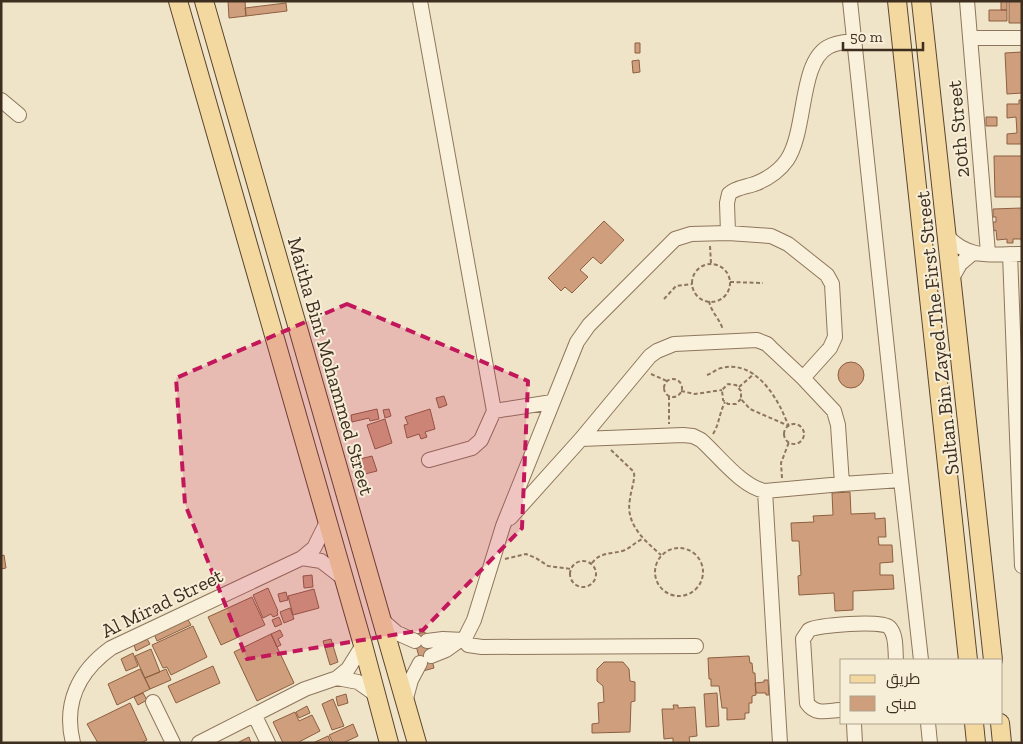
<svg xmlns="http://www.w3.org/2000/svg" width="1023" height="744" viewBox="0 0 1023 744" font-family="'Zilla Slab',Cairo,serif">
	<rect width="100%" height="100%" fill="#f0e4c8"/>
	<!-- building -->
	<path fill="#cf9f7d" stroke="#8d5f41" d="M228,1h17l1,15 -17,2z
		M1001,1h6v9h-6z
		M1009,1h13v22h-13z
		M286,3l1,8 -41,5 -1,-8z
		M989,10h18v11h-18z
		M635,43h5v10h-5z
		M1022,52v41l-15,1 -2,-41z
		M639,60l1,12 -7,1 -1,-12z
		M1019,100h3v44h-15v-10l10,-1 -1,-16 -9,1v-14h12z
		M986,117h11v9h-11z
		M994,156h28v41h-27z
		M1022,208v35l-1,-4h-8v4h-6v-4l-10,1 -1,-10 -2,1 -1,-9h3v-5h-3v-8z
		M604,221l20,19 -23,24 -8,-7 -13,13 8,7 -16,16 -7,-6 -4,4 -13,-13z
		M838 375a13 13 0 1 1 26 0a13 13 0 1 1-26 0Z
		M444,396l3,9 -8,3 -3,-10z
		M377,409l2,10 -9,2 -1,-3 -17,4 -1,-7z
		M389,409l2,7 -6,2 -2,-8z
		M430,409l5,20 -10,3 2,5 -6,2 -2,-5 -12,4 -3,-13 4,-1 -3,-7z
		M385,419l7,24 -17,6 -8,-24z
		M372,456l5,15 -16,4 -5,-15z
		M850,492l1,22 24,-1v6l10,-1 1,19h-8l1,8h13l1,17 -13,1v12h13l1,14 -41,2v19l-18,1 -1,-18 -35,2 -1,-19 3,-1 -2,-34h-7l-1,-18 23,-1 -1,-6 20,-1 -1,-22z
		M4,555l2,13 -5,1v-13z
		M312,575l1,12 -9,1 -1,-12z
		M268,588l10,23 -1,1 1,3 -5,2 -2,-3 -8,4 -10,-23z
		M314,589l5,19 -26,7 -5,-19z
		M286,592l2,8 -8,2 -2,-8z
		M252,597l13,28 -44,20 -13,-28z
		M290,608l4,11 -10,4 -4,-11z
		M279,617l3,7 -7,3 -3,-7z
		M187,618l4,7 -34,16 -3,-7z
		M193,626l14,31 -36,18 -4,-8 -4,1 -11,-23z
		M280,630l3,6 -5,3 3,6 -4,2 -6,-13z
		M425,632l9,36 -11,3 -10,-36z
		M271,634l23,49 -37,18 -23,-49z
		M147,639l3,5 -14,7 -2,-6z
		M331,639l7,23 -8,3 -7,-24z
		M151,649l9,23 -15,6 -10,-22z
		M133,653l5,13 -12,5 -5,-12z
		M749,656l1,7h2l1,10h2l1,22 -4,1v7h-3v10h-4v6l-18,1v-12h-5l-3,-22h-8v-7h-2l-1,-21z
		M604,662h19l6,7 1,12 5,1v19l-4,1 -1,30 -38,1v-9l7,-1 -1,-20 6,-1 -1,-16 -6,-5v-12z
		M213,666l7,17 -44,20 -8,-17z
		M140,669l10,20 -33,16 -9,-21z
		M166,669l5,11 -21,9 -5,-11z
		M764,680h4l1,15h-3v-2h-10l-1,-10 9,-1z
		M143,693l4,7 -9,5 -4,-8z
		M717,693l2,33 -13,1 -2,-33z
		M346,694l2,9 -10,3 -2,-9z
		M333,699l11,27 -12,4 -10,-26z
		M130,703l17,37 -6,3h-43l-11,-19z
		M673,705h5v3l17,-1 2,29 -8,1 1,6h-17v-5l-9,1 -2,-30h12z
		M307,706l3,7 -11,5 -3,-6z
		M295,712l4,9 13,-6 8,16 -23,12h-14l-10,-21z
		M353,724l5,12 -15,7h-10l-4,-8z
		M328,736l3,7h-18z
		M249,737l2,6h-14z"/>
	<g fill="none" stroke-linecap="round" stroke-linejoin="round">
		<defs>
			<path id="minor" d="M420,1l74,410 -13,29 -9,8 -43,12
				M850,1l51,479
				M967,1l21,252
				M970,38h52
				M1,100l18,15
				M728,233l-1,-30 2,-9c7,-7 19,-7 28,-11 12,-5 23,-13 30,-23 20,-30 12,-97 41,-113 8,-5 17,-5 26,-6
				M947,236c22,24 45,18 75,18
				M1010,254l12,312
				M952,278l8,-14 13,-11
				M494,411l58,-9
				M581,439l102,-4 10,1 8,4c18,16 41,47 64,51l77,-7 59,-4 20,180
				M765,491l15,252
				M510,518l71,-79 69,-83 7,-5 17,-7 83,-4 10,4 4,4 32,30 31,33 4,14 4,59
				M302,558l19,3 22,17
				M382,620l15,13 18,8
				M464,640l10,-20 29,-94 74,-184 12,-17 86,-86 16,-5 37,-1 43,3 17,8 39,31 5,9 3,53 -5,11 -27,30
				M464,640l4,5 14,2 214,-1
				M427,641l16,-2 21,1
				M431,656l15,-6 14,-10
				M337,678l21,4 17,12
				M153,702l20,41
				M405,702l6,-22 9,-17
				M839,710c-12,1 -24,5 -32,-7l-4,-64 6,-9c9,-5 72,-10 80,-3 8,8 6,23 7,33
				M255,716l13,27
				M928,723l2,20
				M854,724l1,19
				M73,743c-10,-40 6,-72 38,-95l191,-90 12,-10 13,-26
				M199,743l106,-54 32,-11 11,-9 15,-24"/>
			<path id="major" d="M178,1l185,644 26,98
				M204,1l213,742
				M897,1l71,659
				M921,1l72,659
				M974,723l2,20
				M1000,723l2,20"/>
		</defs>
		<!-- minor casing -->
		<use href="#minor" stroke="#8d765c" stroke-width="16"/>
		<!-- major casing -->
		<use href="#major" stroke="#5b4430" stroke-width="20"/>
		<!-- path -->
		<path stroke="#8d765c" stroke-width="2" stroke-dasharray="4 2.5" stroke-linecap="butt" d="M710,246l1,18
			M692 283a19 19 0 1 1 38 0a19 19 0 1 1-38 0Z
			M730,282l33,1
			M664,299l12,-13 16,-2
			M709,301c2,11 11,18 14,29
			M651,374l16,7
			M707,375c5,-2 10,-6 14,-7 27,-7 47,16 58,37 4,6 6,14 10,21
			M664 388a9 9 0 1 1 18 0a9 9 0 1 1-18 0Z
			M739,387l15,-13
			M681,391l14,3 27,-4
			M669,396v28
			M741,399l-5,5h-8l-5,-4 -1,-10 6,-6 8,1 5,6v8l9,10 39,17
			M784 434a10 10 0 1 1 20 0a10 10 0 1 1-20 0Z
			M713,434c6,-9 6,-20 12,-32
			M611,450l23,22c1,10 -3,17 -4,27 -5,25 14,41 31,56
			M782,478l-1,-15 8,-21
			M655 572a24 24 0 1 1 48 0a24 24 0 1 1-48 0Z
			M505,559l21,-5 10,4 12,8 23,3
			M570 574a13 13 0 1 1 26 0a13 13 0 1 1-26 0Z
			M592,563c9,-12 20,-8 33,-13 6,-3 11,-8 17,-11"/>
		<!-- minor -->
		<use href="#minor" stroke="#faf1dc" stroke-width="14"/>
		<!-- major -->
		<use href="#major" stroke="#f3d9a0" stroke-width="18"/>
	</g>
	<!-- marked area -->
	<path fill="#c2185b" fill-opacity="0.2" stroke="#c2185b" stroke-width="4" stroke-dasharray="10 6" stroke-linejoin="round" d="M347,304l181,77 -6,147 -99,102 -176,29 -62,-155 -9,-126z"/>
	<g text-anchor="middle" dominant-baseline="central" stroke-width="4" stroke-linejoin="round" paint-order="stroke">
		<!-- street labels -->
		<g font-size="20" fill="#3d2e20" stroke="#f7eed8">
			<text transform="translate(958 129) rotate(-95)">20th Street</text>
			<text transform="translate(937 333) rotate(-96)">Sultan Bin Zayed The First Street</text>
			<text transform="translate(331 366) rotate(74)">Maitha Bint Mohammed Street</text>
			<text transform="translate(162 603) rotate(-26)">Al Mirad Street</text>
		</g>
	</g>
	<!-- border -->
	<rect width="1023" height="744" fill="none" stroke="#3d2e20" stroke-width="5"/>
	<!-- legend -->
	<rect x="840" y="659" width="162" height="65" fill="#f7eed8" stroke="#ada18e"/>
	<rect x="850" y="675" width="25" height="8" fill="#f3d9a0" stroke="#ada18e"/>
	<text x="886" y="684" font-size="15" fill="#3d2e20">طريق</text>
	<rect x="850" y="696" width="25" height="15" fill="#cf9f7d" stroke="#ada18e"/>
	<text x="886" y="709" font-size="15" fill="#3d2e20">مبنى</text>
	<!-- scale -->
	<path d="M843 42v8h80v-8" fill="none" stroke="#3d2e20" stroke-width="2.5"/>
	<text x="850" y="42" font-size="15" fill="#3d2e20" stroke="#f7eed8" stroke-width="4" paint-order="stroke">50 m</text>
</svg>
